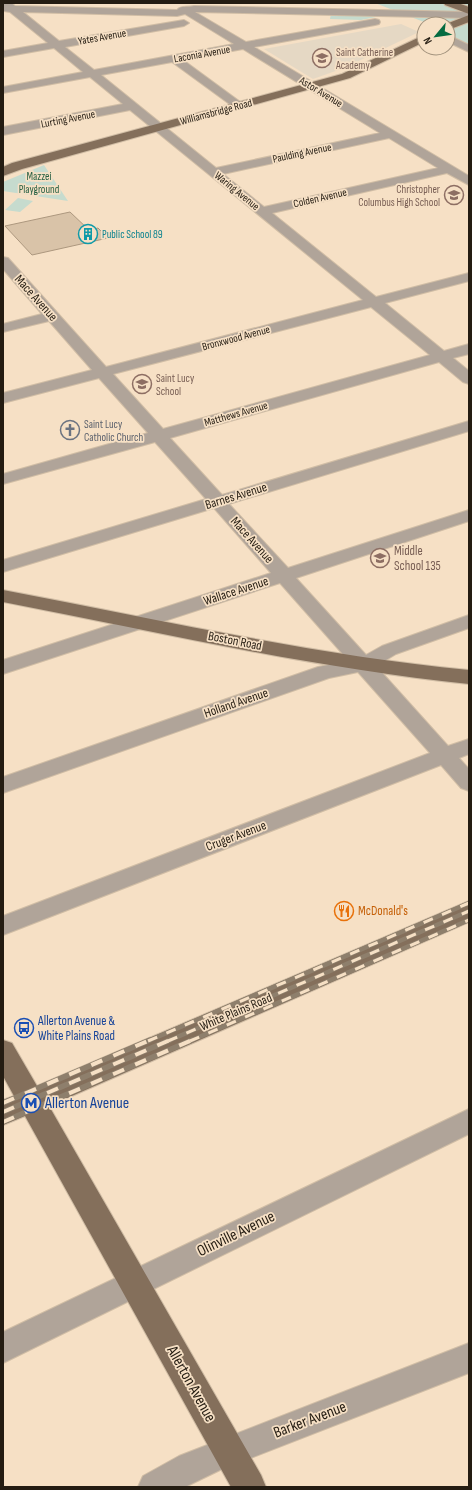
<svg xmlns="http://www.w3.org/2000/svg" width="472" height="1490" viewBox="0 0 472 1490" font-family="'Sofia Sans Condensed',sans-serif">
	<rect width="100%" height="100%" fill="#f6e0c5"/>
	<!-- education -->
	<path fill="#e5d8c4" d="M401,24l18,8 -75,36 -31,11 -49,-30z"/>
	<!-- green -->
	<path fill="#c6dbce" d="M375,3h94v43l-17,-8 2,-1 -6,-4v-9h-19z
		M331,14l49,1 1,1 -20,4 -31,-1z
		M44,165l24,36 -65,-10v-9z
		M18,198l15,3 -13,11 -15,-2z"/>
	<!-- building -->
	<path fill="#d9c3a8" stroke="#ad987f" d="M70,212l19,18 9,-2 10,10 -76,17 -27,-29z"/>
	<g fill="none" stroke-linecap="round" stroke-linejoin="round">
		<defs>
			<path id="minor" d="M3,3h8l4,3 162,4c4,-5 10,-2 17,-4l275,6v6l-274,-6 51,30 129,-23 4,1 1,2 -1,2 -4,1 -121,22 215,129v9l-22,-12 -175,40 104,84 93,-24v8l-84,22 59,48 25,-7v10l-16,4 16,13v13l-6,-2 -24,-20 -269,76 52,57 247,-74v10l-240,73 59,64 181,-58v11l-173,57 70,77 16,-9 87,-31v13l-73,26 -20,12 72,80 21,-7v15l-10,4 10,11v22l-8,-3 -20,-23 -438,170v-19l427,-163 -72,-81 -29,6 -326,115v-16l315,-110 31,-6 -69,-78 -277,91v-14l268,-87 -57,-65 -211,64v-12l203,-61 -51,-57 -152,42v-10l145,-41 -49,-55 -96,25v-10l89,-23 -43,-49 -46,11v-8l39,-10 -39,-45v-12l5,1 98,109 257,-67 -233,-190 -127,25v-8l120,-23 -33,-27 -87,16v-6l80,-15 -29,-24 -51,9v-6l45,-8 -38,-31 -6,-1zM23,12l154,4 8,-2 49,30 -140,26 -29,-23 119,-21 5,-3 -5,-3 -125,21zM243,49l137,84 -164,35 -115,-93 71,-13 63,46h8l2,-2 -2,-2 -60,-44zM389,138l49,30 -174,39 -41,-33zM371,307l59,48 -267,74 -50,-55z
				M448,35l21,10v7l-21,-10z
				M469,1109v25l-466,229v-31z
				M469,1343v30l-249,97 -35,17h-47l5,-11 36,-20z"/>
			<path id="major" d="M444,3h14l11,4v7l-24,-9z
				M469,15v7l-21,8v-6h-2z
				M424,35v7l-74,36 -328,91 -19,7v-9l9,-4 330,-89z
				M3,590c155,29 309,65 466,80v14c-157,-16 -311,-52 -466,-82z
				M469,901v21l-420,184 212,369 5,12h-35l-206,-371 -22,9v-25l11,-4 -11,-20v-36l9,3 25,43z"/>
		</defs>
		<!-- minor casing -->
		<use href="#minor" stroke="#d0bda5" stroke-width="2"/>
		<!-- major casing -->
		<use href="#major" stroke="#d0bda5" stroke-width="2"/>
		<!-- minor -->
		<use href="#minor" fill="#b0a499" fill-rule="evenodd"/>
		<!-- major -->
		<use href="#major" fill="#846f5b" fill-rule="evenodd"/>
		<defs>
			<path id="rail-far1" d="M148,1041l321,-138
				M168,1041l301,-130
				M190,1041l279,-121"/>
			<path id="rail" d="M3,1103l147,-63
				M3,1112l167,-72
				M3,1122l189,-82"/>
		</defs>
		<!-- rail-far1 casing -->
		<use href="#rail-far1" stroke="#8e7f6c" stroke-width="4.5"/>
		<!-- rail casing -->
		<use href="#rail" stroke="#8e7f6c" stroke-width="5.5"/>
		<!-- rail-far1 -->
		<use href="#rail-far1" stroke="#f6e0c5" stroke-width="3" stroke-dasharray="10" stroke-linecap="butt"/>
		<!-- rail -->
		<use href="#rail" stroke="#f6e0c5" stroke-width="4" stroke-dasharray="12" stroke-linecap="butt"/>
	</g>
	<!-- icons -->
	<defs>
		<symbol id="school-ring" viewBox="-11 -11 22 22"><circle r="9.5" fill="#f6e0c5" stroke="#8d6e63" stroke-width="1.5"/><path d="M0-5L7-2L0 1L-7-2ZM-4 1L0 2.5L4 1V4Q0 6-4 4Z" fill="#8d6e63"/></symbol>
		<symbol id="building-ring" viewBox="-11 -11 22 22"><circle r="9.5" fill="#f6e0c5" stroke="#0f9aa8" stroke-width="1.5"/><path d="M-4-6H4V6H1V3H-1V6H-4ZM-2.5-4.3h1.7v1.8h-1.7ZM.8-4.3h1.7v1.8H.8ZM-2.5-1h1.7V.8h-1.7ZM.8-1h1.7V.8H.8Z" fill="#0f9aa8"/></symbol>
		<symbol id="church-ring" viewBox="-11 -11 22 22"><circle r="9.5" fill="#f6e0c5" stroke="#6b7280" stroke-width="1.5"/><path d="M-1.2-6h2.4v3.5h3.3v2.4h-3.3V6h-2.4V-.1h-3.3v-2.4h3.3Z" fill="#6b7280"/></symbol>
		<symbol id="restaurant-ring" viewBox="-11 -11 22 22"><circle r="9.5" fill="#f6e0c5" stroke="#e8710a" stroke-width="1.5"/><path d="M-5-6h1v4h1v-4h1v4h1v-4h1v5L-1.5 .5V6h-2V.5L-5-1ZM5-6V6H3V1.5H1.5Q1.5-4 5-6Z" fill="#e8710a"/></symbol>
		<symbol id="bus-ring" viewBox="-11 -11 22 22"><circle r="9.5" fill="#f6e0c5" stroke="#1a4fb4" stroke-width="1.5"/><path d="M-5-6H5V4H4V6H2V4H-2V6H-4V4H-5ZM-3.5-4V0h7V-4ZM-3.5 1.2v1.5H-2V1.2ZM2 1.2v1.5H3.5V1.2Z" fill="#1a4fb4"/></symbol>
		<symbol id="metro-ring" viewBox="-11 -11 22 22"><circle r="9.5" fill="#f6e0c5" stroke="#1a4fb4" stroke-width="1.5"/><path d="M-5.5 5V-5H-3L0 0L3-5H5.5V5H3V-.5L0 4L-3-.5V5Z" fill="#1a4fb4"/></symbol>
	</defs>
	<g fill-rule="evenodd">
		<use href="#school-ring" x="311" y="47" width="22" height="22"/>
		<use href="#school-ring" x="443" y="184" width="22" height="22"/>
		<use href="#building-ring" x="77" y="223" width="22" height="22"/>
		<use href="#school-ring" x="131" y="373" width="22" height="22"/>
		<use href="#church-ring" x="59" y="419" width="22" height="22"/>
		<use href="#school-ring" x="369" y="547" width="22" height="22"/>
		<use href="#restaurant-ring" x="333" y="900" width="22" height="22"/>
		<use href="#bus-ring" x="13" y="1017" width="22" height="22"/>
		<use href="#metro-ring" x="20" y="1092" width="22" height="22"/>
	</g>
	<g text-anchor="middle" dominant-baseline="central" stroke-width="3.5" stroke-linejoin="round" paint-order="stroke">
		<!-- far-street labels -->
		<g font-size="11" fill="#241c12" stroke="#f6e0c5">
			<text transform="translate(102 37) rotate(-10)">Yates Avenue</text>
			<text transform="translate(202 54) rotate(-10)">Laconia Avenue</text>
			<text transform="translate(321 92) rotate(31)">Astor Avenue</text>
			<text transform="translate(216 112) rotate(-15)">Williamsbridge Road</text>
			<text transform="translate(68 119) rotate(-11)">Lurting Avenue</text>
			<text transform="translate(302 153) rotate(-12)">Paulding Avenue</text>
			<text transform="translate(237 191) rotate(39)">Waring Avenue</text>
			<text transform="translate(320 198) rotate(-13)">Colden Avenue</text>
			<text transform="translate(236 338) rotate(-15)">Bronxwood Avenue</text>
			<text transform="translate(236 414) rotate(-16)">Matthews Avenue</text>
		</g>
		<!-- far-education labels -->
		<g font-size="11" fill="#785e54" stroke="#f6e0c5" text-anchor="start">
			<text x="336" y="52">Saint Catherine<tspan x="336" dy="13">Academy</tspan></text>
			<text x="440" y="189" text-anchor="end">Christopher<tspan x="440" dy="13">Columbus High School</tspan></text>
			<text x="156" y="378">Saint Lucy<tspan x="156" dy="13">School</tspan></text>
		</g>
		<!-- far-park labels -->
		<g font-size="11" fill="#276043" stroke="#f6e0c5">
			<text x="39" y="176">Mazzei<tspan x="39" dy="13">Playground</tspan></text>
		</g>
		<!-- far-culture labels -->
		<g font-size="11" fill="#0d838f" stroke="#f6e0c5" text-anchor="start">
			<text x="102" y="234">Public School 89</text>
		</g>
		<!-- far-worship labels -->
		<g font-size="11" fill="#5b616d" stroke="#f6e0c5" text-anchor="start">
			<text x="84" y="424">Saint Lucy<tspan x="84" dy="13">Catholic Church</tspan></text>
		</g>
		<!-- street labels -->
		<g font-size="13" fill="#241c12" stroke="#f6e0c5">
			<text transform="translate(36 298) rotate(48)">Mace Avenue</text>
			<text transform="translate(236 496) rotate(-17)">Barnes Avenue</text>
			<text transform="translate(252 540) rotate(48)">Mace Avenue</text>
			<text transform="translate(236 591) rotate(-18)">Wallace Avenue</text>
			<text transform="translate(235 641) rotate(11)">Boston Road</text>
			<text transform="translate(236 703) rotate(-19)">Holland Avenue</text>
			<text transform="translate(236 836) rotate(-21)">Cruger Avenue</text>
			<text transform="translate(236 1012) rotate(-23)">White Plains Road</text>
		</g>
		<!-- education labels -->
		<g font-size="13" fill="#785e54" stroke="#f6e0c5" text-anchor="start">
			<text x="394" y="551">Middle<tspan x="394" dy="15">School 135</tspan></text>
		</g>
		<!-- food labels -->
		<g font-size="13" fill="#c56008" stroke="#f6e0c5" text-anchor="start">
			<text x="358" y="911">McDonald's</text>
		</g>
		<!-- transit labels -->
		<g font-size="13" fill="#164399" stroke="#f6e0c5" text-anchor="start">
			<text x="38" y="1021">Allerton Avenue &amp;<tspan x="38" dy="15">White Plains Road</tspan></text>
		</g>
		<!-- near-transit labels -->
		<g font-size="16" fill="#164399" stroke="#f6e0c5" text-anchor="start">
			<text x="45" y="1103">Allerton Avenue</text>
		</g>
		<!-- near-street labels -->
		<g font-size="16" fill="#241c12" stroke="#f6e0c5">
			<text transform="translate(236 1234) rotate(-26)">Olinville Avenue</text>
			<text transform="translate(191 1384) rotate(61)">Allerton Avenue</text>
			<text transform="translate(310 1420) rotate(-21)">Barker Avenue</text>
		</g>
	</g>
	<!-- border -->
	<rect width="472" height="1490" fill="none" stroke="#241c12" stroke-width="8"/>
	<!-- north arrow -->
	<g transform="translate(436 36) rotate(241)"><circle r="19" fill="#f6e0c5" stroke="#a2927d"/>
	<path d="M0-3L7 15L0 10L-7 15Z" fill="#056b41"/>
	<text y="-6" font-size="11" font-weight="bold" text-anchor="middle" fill="#241c12">N</text>
	</g>
</svg>
